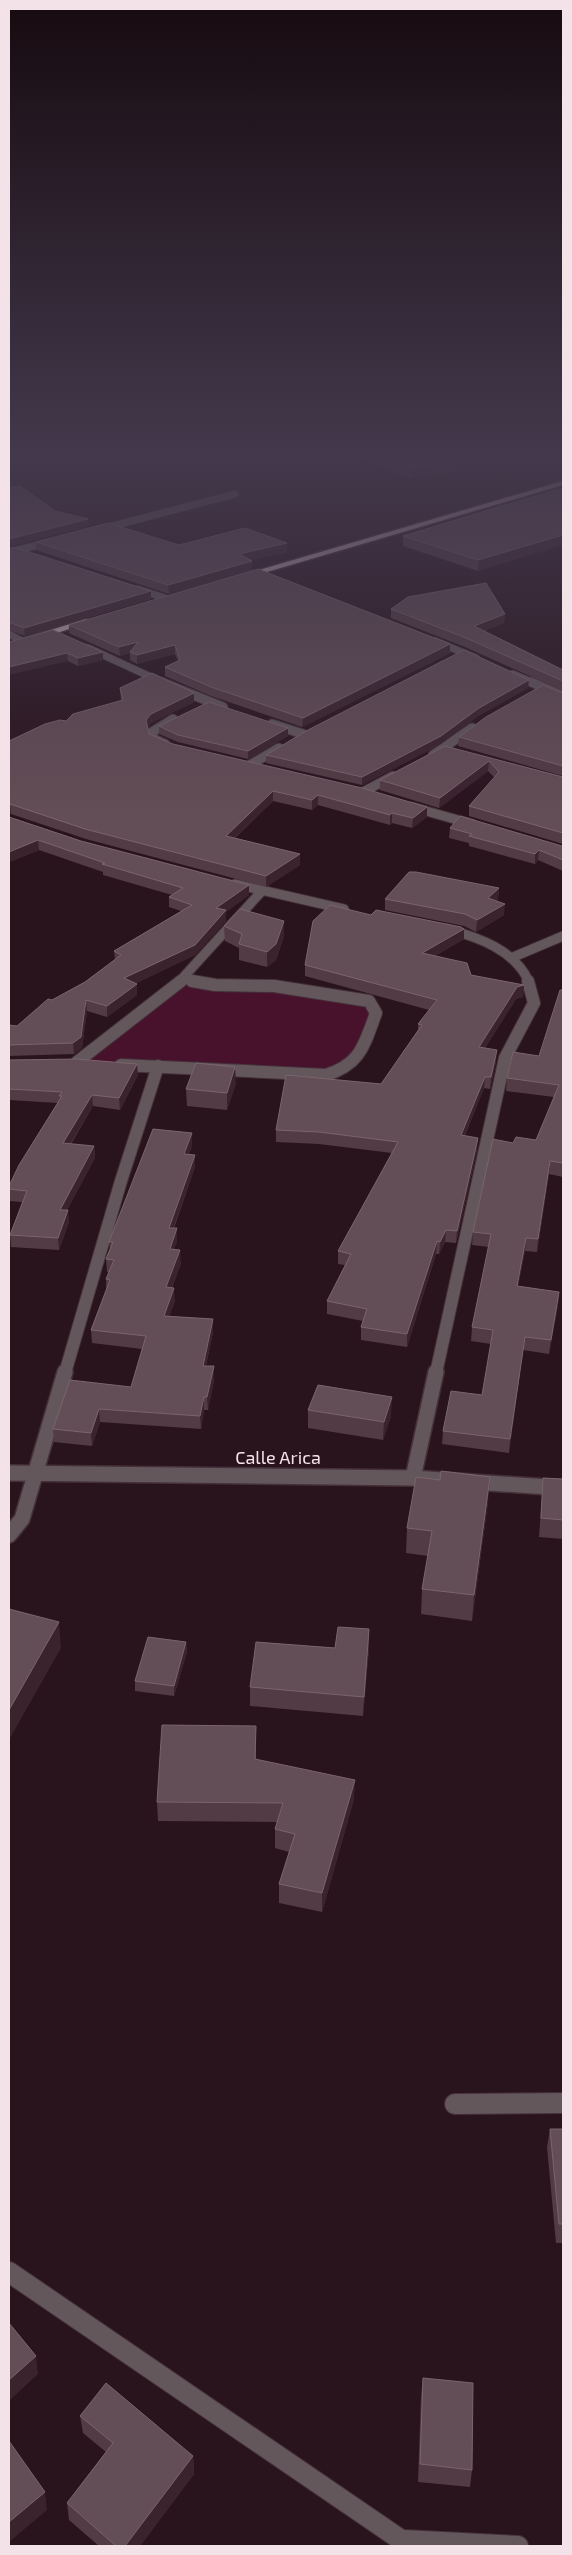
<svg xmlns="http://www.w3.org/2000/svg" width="572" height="2555" viewBox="0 0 572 2555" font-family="'Exo 2',sans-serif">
	<rect width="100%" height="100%" fill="#29131d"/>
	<!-- green -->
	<path fill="#48122d" d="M183,979l76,6 115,23 -7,24 -29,39 -261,-9z"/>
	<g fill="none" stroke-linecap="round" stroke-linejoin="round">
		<defs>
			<path id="minor-far4" d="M97,530l138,-36
				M9,552l42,-10
				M137,589l28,9
				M9,634l15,8
				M435,641l41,17
				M88,648l76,35
				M513,674l21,9"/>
			<path id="minor-far3" d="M161,682l62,25
				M531,682l32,14
				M272,724l31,10
				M165,744l-11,-5 -2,-7 21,-13
				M433,755l39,-27
				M250,765l29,-17
				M363,792l30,-16
				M412,807l60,17
				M235,884l109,25
				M447,929c31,8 68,21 82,53
				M511,958l52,-22
				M183,979l15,3
				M179,982l82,-90"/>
			<path id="minor-far2" d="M77,1062l104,-81
				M121,1065l205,10c35,-11 38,-30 50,-62l-7,-12 -95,-15 -59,-1 -23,-4
				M65,1373l56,-192 37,-115
				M436,1373l69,-315 29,-55 -6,-22"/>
			<path id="minor-far1" d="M9,1473l404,5 150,10
				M413,1478l23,-106
				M9,1535l13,-16 43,-147"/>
			<path id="minor" d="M455,2104l108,-1
				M9,2272l401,274
				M404,2540l114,6"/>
			<path id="highway" d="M563,481v4l-317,93 -7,-2z
				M86,619l7,2 -84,28v-6z"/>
		</defs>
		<!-- minor-far4 casing -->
		<use href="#minor-far4" stroke="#45303a" stroke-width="8"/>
		<!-- minor-far3 casing -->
		<use href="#minor-far3" stroke="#45303a" stroke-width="11"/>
		<!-- minor-far2 casing -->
		<use href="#minor-far2" stroke="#45303a" stroke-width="14"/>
		<!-- minor-far1 casing -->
		<use href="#minor-far1" stroke="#45303a" stroke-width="18"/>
		<!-- minor casing -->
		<use href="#minor" stroke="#45303a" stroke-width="22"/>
		<!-- highway casing -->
		<use href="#highway" stroke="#45303a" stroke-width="3"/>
		<!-- minor-far4 -->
		<use href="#minor-far4" stroke="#63575b" stroke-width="7"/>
		<!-- minor-far3 -->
		<use href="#minor-far3" stroke="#63575b" stroke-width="9"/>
		<!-- minor-far2 -->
		<use href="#minor-far2" stroke="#63575b" stroke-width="12"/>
		<!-- minor-far1 -->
		<use href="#minor-far1" stroke="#63575b" stroke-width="15"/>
		<!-- minor -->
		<use href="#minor" stroke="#63575b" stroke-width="20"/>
		<!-- highway -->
		<use href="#highway" fill="#c8aab6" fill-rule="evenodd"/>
	</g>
	<!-- wall -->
	<path fill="#523b44" d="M353,455h93l11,4v11l-45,9z
		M495,508l-17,63 -75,-25v-10z
		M36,542l143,3 108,7 -36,8 1,10 -83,24 -133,-44z
		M9,548l142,43v8l-126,37 -16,-6z
		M391,609l114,5 -1,9 -20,8 79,39v21l-98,-44 -74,-29z
		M69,625l381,19v9l-148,74 -91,-31 -46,-20v-9l13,-6 -3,-7 -38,10 -7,-4v-7l-10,3 -51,-23z
		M9,642l94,10v8l-25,6 -10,-5z
		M120,688l74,14 -43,21 -3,4 1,7 24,10 254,73 -15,11 -20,-5 -2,2 -72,-20 -6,5 -39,-9 -38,37 65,16v11l-34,22 -180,-48 -75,-25h-2v-73l57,-20 55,-20z
		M528,688l-50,28 -37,28 -79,41 -96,-22v-8z
		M563,693v83l-105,-30 1,-9z
		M159,726l129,10 -40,23 -70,-17 -19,-8z
		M445,746l118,31v67l-94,-28v-10l26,-28 -7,-7 -49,37 -59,-18v-10z
		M9,817l72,24 168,44v10l-23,17v9l-31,34 -59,28 1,12 -30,22 -20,-6 -5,37 -8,6 -65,2v-31l8,1 35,-26 33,-18 30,-22 -1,-9 67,-40 -12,-4v-10l3,-2 -69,-20v-3l-64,-22 -30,12z
		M450,828l112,18 1,-1v26l-25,-11 -3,4 -66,-18v-3l-20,-5z
		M499,888l-1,11 -2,2 8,14 -28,17 -12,-6 -79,-16v-11z
		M284,921v15l-8,24 -9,7 -28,-7v-12l-14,-7 -1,-15z
		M464,939l-29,17 36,19 53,10 -1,12 -7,2 -31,49 11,14 -6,27 -6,-1 -19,47 12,15 -21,93 -11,-1 -6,12h-3l-29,93 -46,-7v-13l2,-6 -36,-7v-13l18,-36 -7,-1v-13l54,-98 -73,-9 -43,-2v-12l105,-46 37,-54v-6l11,-14 -124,-34v-11z
		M563,990v187l-14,-3 -12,78 -12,-1 -7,35 41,6 -1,13 -9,49 -26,-4 -14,103 -67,-9 1,-13 39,-36 9,-51 -20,-3 1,-14 17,-80 -17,-2 1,-13 63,-92 18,-43 -48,-6 1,-13 32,-22z
		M9,1060l129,15 -18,35 -27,-4 -22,38 23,2 1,12 -28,52 2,12 -10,28 -48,-3 -1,-12 12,-33 -13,-1v-15l49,-83 -49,-3z
		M236,1083l-9,27 -40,-4 -1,-17z
		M192,1146l-3,8 6,1v12l-21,61 3,13 -3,8 7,14 -9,25 3,13 -6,15 44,3v13l-7,34h8v14l-6,30h-4l-3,19 -101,-7 -8,24 -38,-4 -1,-13 78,-42 11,-38 -50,-6 -1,-13 15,-40v-11l3,-7h-2l-1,-13 4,-9 -1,-8z
		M308,1410l83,6 -8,24 -75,-12z
		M543,1478l20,1v60l-24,-2z
		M488,1502l-16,119 -51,-7 1,-25 6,-33 -22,-3 1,-25z
		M369,1629v19l-6,68 -113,-10v-19l85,-39z
		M186,1642l1,10 -13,44 -39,-5v-10z
		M256,1726v33l98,40 -32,113 -43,-9v-19l10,-32 -14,-4v-19l2,-7 -119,-1 -1,-19z
		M550,2129h13v114h-7l-9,-96z
		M423,2378l49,92 -2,17 -52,-5 3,-86z
		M80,2416l113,40 1,18 -54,72h-41l-30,-26 -2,-17 39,-51 -23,-19z"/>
	<!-- shaded-wall -->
	<path fill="#3a232d" d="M457,459v11l-45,9v-11z
		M88,519l1,7 -80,21v-8z
		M563,535v10l-85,26v-11z
		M287,543v9l-48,11v-9z
		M252,561v9l-83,24 -1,-9z
		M151,591v8l-126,37 -1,-8z
		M505,614l-1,9 -30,12v-9z
		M9,633h1v8l-1,1z
		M138,642l-8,10v1l-10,3 -1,-9z
		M450,644v9l-148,74 1,-9z
		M175,645v9l-38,10v-9z
		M103,652v8l-25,6v-8z
		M67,653l1,8 -59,14v-8z
		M529,680l-1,8 -50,28 -37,28 -79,41v-8l117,-69z
		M194,693v9l-43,21 -4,6 -1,-9 5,-6z
		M288,728v8l-40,23v-8z
		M489,761l-1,10 -49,37 1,-10z
		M273,791v10l-47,45v-10z
		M318,795v10l-6,5v-10z
		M9,804h1l1,10h-2z
		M427,807v10l-15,11 1,-10z
		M392,813v10l-2,2v-10z
		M38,840l1,10 -30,12v-10z
		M539,850l-1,10 -3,4v-10z
		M300,854v11l-34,22v-11z
		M249,885v10l-23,17v9l-31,34 -70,34 -1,-11 92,-70z
		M499,888l-1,11 -11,11 1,-12z
		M505,904l-1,11 -28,17 1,-12z
		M284,921v15l-8,24 -9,7v-15z
		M464,929v10l-43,25 1,-11z
		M137,984v11l-30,22v-11z
		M524,985l-1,12 -7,2 -38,60 1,-12 38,-60z
		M86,1000l1,11 -5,37 -8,6 -1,-11z
		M497,1050l-1,12 -6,27 1,-12z
		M137,1064l1,11 -18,35 -1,-12z
		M235,1067l1,16 -9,27v-17z
		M485,1077l-1,11 -24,58 1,-11z
		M92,1095l1,11 -29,48 -1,-11z
		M192,1133v13l-7,20 -1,-12z
		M478,1138l-1,12 -21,93 1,-12z
		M94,1146l1,12 -34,64 -1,-12z
		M195,1155v12l-26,73v-12z
		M550,1161l-1,13 -12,78 1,-13z
		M68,1210l1,12 -10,28 -1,-12z
		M177,1228v13l-7,21v-13z
		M446,1230l-1,12 -6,12 1,-12z
		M526,1238l-1,13 -10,49 2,-14z
		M437,1241l-1,13 -29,93v-13z
		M180,1250l1,13 -14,37 -1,-13z
		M174,1288l1,13 -10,28 -1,-13z
		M559,1292l-1,13 -9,49 2,-14z
		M213,1319v13l-10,47v-13z
		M525,1337l-2,13 -14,103 1,-14z
		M214,1366v14l-6,30 -1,-13z
		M204,1397v13l-3,19 -1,-13z
		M392,1397l-1,19 -8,24 1,-18z
		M99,1409l1,13 -8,24 -1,-13z
		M490,1477l-2,25 -16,119 2,-26z
		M59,1622l2,26 -52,92v-30z
		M369,1629v19l-6,68 1,-19z
		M186,1642l1,10 -13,44v-10z
		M355,1780l-1,19 -32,113v-19z
		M36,2356l2,18 -29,27v-21z
		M193,2456l1,18 -54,72h-15z
		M45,2492l2,18 -38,32v-20z"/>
	<!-- building -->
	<path fill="#634d56" stroke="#7a646d" d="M379,455h67l11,4 -45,9z
		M20,486l35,25 33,8 -79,20v-52z
		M563,488v47l-85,25 -75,-24 92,-28z
		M108,523l71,22 66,-17 42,15 -48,11 13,7 -84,24 -132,-43z
		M9,548h8l134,43 -127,37 -15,-6z
		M258,569l192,75 -147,74 -92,-31 -46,-20 15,-7 -5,-15 -38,10 -7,-3 8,-10 -19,5 -50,-22z
		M486,583l19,31 -31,12 89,44v11l-97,-43 -75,-29 17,-12z
		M53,630l50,22 -25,6 -11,-5 -58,14v-25z
		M464,650l65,30 -50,28 -38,28 -79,41 -96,-22 40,-24z
		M152,673l42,20 -43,21 -5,6 3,14 24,10 189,44 65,19 -14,11 -21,-5 -2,2 -72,-20 -6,5 -39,-9 -47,45 74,18 -34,22 -181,-47 -75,-25h-1v-63l36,-17 15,-4 6,1 7,-7 50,-14 -3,-12z
		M543,685l20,8v73l-104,-29 27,-20z
		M209,702l79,26 -40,23 -70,-16 -19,-9z
		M445,746l118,31v56l-94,-27 30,-34 -10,-11 -49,37 -60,-18z
		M460,816l102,30 1,-1v15l-24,-10 -4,4 -66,-18 3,-2 -22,-6z
		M9,817l72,24 168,44 -33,23 10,2 -31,35 -71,33 13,6 -30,22 -21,-6 -5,37 -8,6 -64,2v-20l8,1 31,-27 4,1 33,-18 36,-27 -7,-4 78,-46 -23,-8 14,-9 -81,-24 3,-1 -67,-23 -29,12z
		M409,872h7l83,16 -11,10 17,6 -28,16 -12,-6 -80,-15z
		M330,905l41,10 5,-5 85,17 3,2 -42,24 45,10 4,12 53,10 -7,2 -38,60 18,3 -6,27h-6l-24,58 17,3 -21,93 -11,-1 -6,12 -3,-1 -30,93 -46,-7 6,-18 -40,-8 24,-47 -13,-3 60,-109 -79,-10 -43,-2 10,-55 95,9 41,-59 -4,-1 19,-24 -132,-35 8,-44z
		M240,909l44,12 -8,23 -9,8 -28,-8 3,-10 -18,-8z
		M560,990h3v173l-13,-2 -12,78 -12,-1 -9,48 42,6 -8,48 -26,-3 -15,102 -67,-8 8,-40 31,4 11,-65 -21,-3 19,-93 -18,-2 20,-93 20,4 3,-6 20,3 23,-55 -52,-7 6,-26 26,4z
		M76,1059l61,5 -18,34 -27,-3 -29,48 31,3 -34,64h8l-10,28 -48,-3 17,-44 -18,-2v-3l10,-21 43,-69h-3l3,-4 -53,-3v-29z
		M196,1063l39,4 -8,26 -41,-4z
		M153,1129l39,4 -8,21 11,1 -26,73h8l-7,21 10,1 -14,37 8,1 -10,28 49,3 -10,47h11l-7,31h-3l-4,19 -101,-7 -8,24 -38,-4 17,-49 61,7 15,-51 -55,-6 19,-50 -4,-1 8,-19 -8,-1 7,-17h-4z
		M318,1385l74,12 -8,25 -76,-12z
		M441,1471l49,6 -16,118 -52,-6 10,-58 -25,-3 9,-51 24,3z
		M543,1478l20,1v41l-22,-2z
		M9,1609l50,13 -50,88z
		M338,1627l31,2 -5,68 -114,-10 6,-45 79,6z
		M148,1637l38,5 -12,44 -39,-5z
		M162,1725l94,1 -1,33 100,21 -33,113 -43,-9 16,-50 -20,-5 8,-26 -126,-1z
		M550,2129h13v95h-4z
		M9,2323l27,33 -27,24z
		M423,2378l50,5 -1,87 -52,-6z
		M106,2383l87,73 -68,90h-9l-49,-43 46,-60 -33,-27z
		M9,2441l36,51 -36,30z"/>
	<!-- sky -->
	<linearGradient id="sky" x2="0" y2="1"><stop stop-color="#170a10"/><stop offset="0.56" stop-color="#43394c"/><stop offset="1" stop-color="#43394c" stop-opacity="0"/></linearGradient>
	<rect width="572" height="812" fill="url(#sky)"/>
	<g text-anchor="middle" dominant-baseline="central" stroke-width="4" stroke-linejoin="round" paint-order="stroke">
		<!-- street labels -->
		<g font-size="18" fill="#f3e3e9" stroke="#29131d">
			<text x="278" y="1457">Calle Arica</text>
		</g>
	</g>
	<!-- border -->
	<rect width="572" height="2555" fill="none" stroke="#f3e3e9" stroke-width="20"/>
</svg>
